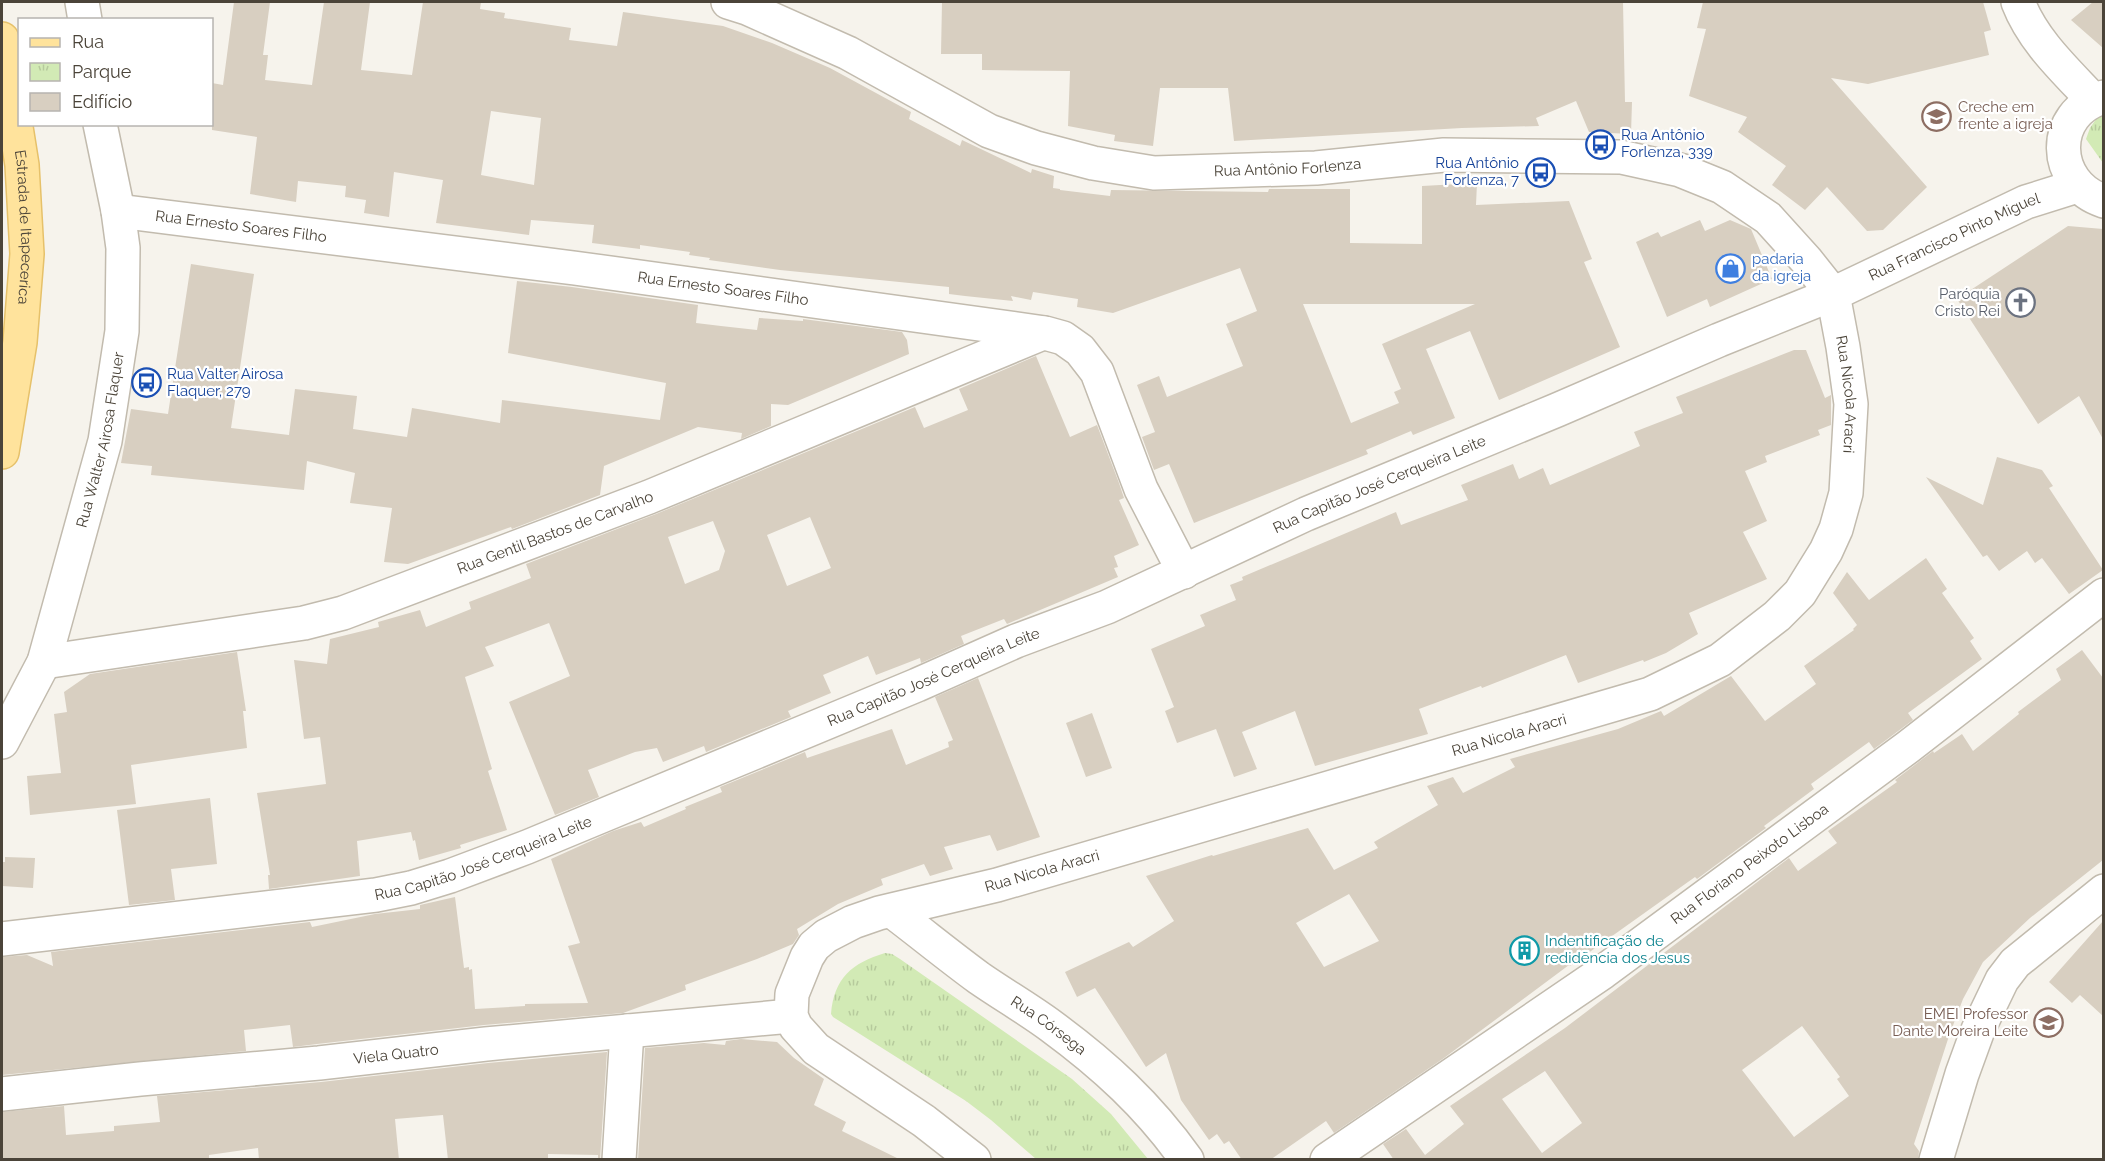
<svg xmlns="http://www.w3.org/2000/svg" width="2105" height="1161" viewBox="0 0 2105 1161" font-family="Raleway,sans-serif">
	<defs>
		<pattern id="park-tufts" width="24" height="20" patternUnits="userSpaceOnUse" patternTransform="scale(1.5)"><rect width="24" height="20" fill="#d2eab5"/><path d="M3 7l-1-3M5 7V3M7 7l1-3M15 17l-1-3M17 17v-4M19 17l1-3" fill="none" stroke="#b6ca9c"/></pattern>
	</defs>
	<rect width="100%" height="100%" fill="#f6f3ec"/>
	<!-- park -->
	<path fill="url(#park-tufts)" d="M2103,109v54l-17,-24 4,-11z
		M885,953l7,1 8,5 172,120 39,35 37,45h-112l-45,-39 -25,-19 -133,-84 -2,-3c3,-36 21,-51 54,-61z"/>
	<!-- building -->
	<path fill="#d8cfc1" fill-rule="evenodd" d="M234,2h36l-7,53h5l-3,25 47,5 12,-83h46l-9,68 51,5 11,-73h58l-1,7 25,4 -1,5 67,10 -2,12 48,6 6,-34 100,14 49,17 58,25 81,44 -2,7 51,27 2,-6 69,33 1,-4 22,7 -1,12 7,1v1l50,6 1,-6 157,2 1,-3h81v54l72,1v-58l55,-3 -1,22 93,-4 23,58 -8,3 36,85 -121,53 -29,-69 -44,18 29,69 -42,17 -2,-4 -45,19 2,4 -174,69 -25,-59 -15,6 -12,-33 13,-5 -18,-47 22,-9 8,21 76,-31 -17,-42 31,-13 -17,-43 -127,45 -36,-6 1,-8 -45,-7 -2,8 -20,-4 2,5 -48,-5 -16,-2v-7l-169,-17 -71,-10 1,-2 -21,-3 1,-3 -50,-7v4l-48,-6 2,-18 -63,-5 -2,15 -93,-12 7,-43 -49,-8 -5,45 -25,-4 2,-13 -21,-3 1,-11 -48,-5 -2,21 -46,-8 7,-57 -45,-7v-47l11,2zM491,111l50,7 -7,67 -53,-10zM1303,304h172l-93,40 19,45 -7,3 5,11 -48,20z
		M942,2h681l2,100h7l-1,32 -42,-2 -13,-31 -40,17 3,8 -77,2 -228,13 -6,-53h-68l-7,58 -39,-5 1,-6 -47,-9 2,-55 -88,-1v-16h-41z
		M1703,2h280l8,28 -7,2 5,23 -121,29 -37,-6 96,109 -44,43 -16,1 -40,-44 -22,23 -33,-25 14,-19 -48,-34 9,-15 -58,-21 17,-67 -9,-1z
		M2093,2h10v46l-32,-28z
		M1700,220l5,11 25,-11 21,9 21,50 -62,28 -3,-8 -40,18 -31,-75 22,-10 3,5z
		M2068,226l35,3v210l-24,-43 -41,28 -81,-125z
		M191,264l63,10 -23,154 58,7 6,-46 62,7 -4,33 54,8 5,-29 88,15 2,-23 158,20 6,-37 -158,-30 9,-72 55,6 126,18 -2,18 25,3 36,4 2,-12 44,3v-2l99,13 5,8 2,14 -121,51 -17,-1v22l-30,13 1,-6 -44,-6 -94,39 -4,29 -88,34 -1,-2 -103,37 -24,-2 8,-54 -42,-5 5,-30 -48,-12 -3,29 -153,-15 1,-9 -31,-3 10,-54 37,5z
		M1794,350h12l19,48 6,-3v30l-13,5 2,5 -55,21 2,6 -22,9 22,50 -24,11 24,47 -78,34 9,21 -32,19 -22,9 -1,-2 -65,23 -12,-28 -84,33 -1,-2 -62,23 9,25 -113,32 -20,-55 -53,21 15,37 -23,8 -18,-48 -39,14 -12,-32 9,-4 -23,-58 54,-23 -5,-11 36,-15 -6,-15 13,-5 -1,-3 154,-65 5,13 67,-25 -7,-15 52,-21 6,15 24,-11 7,17 90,-39 -6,-14 49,-19 -7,-16z
		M1036,356l34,81 27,-12 22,58 5,15 -5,2 20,45 -25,11 4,11 -4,1 4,9 -111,47 -3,-5 -43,17 3,8 -43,19 -1,-5 -44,17 -8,-19 -45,19 8,18 -43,18 3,6 -85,35 -2,-6 -41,16 -6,-14 -22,4 -47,18 11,27 -44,18 -46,-113 61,-26 -21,-53 -64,24 9,19 -29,11 27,92 -4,2 19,59 -47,15 1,3 -42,12 -4,-20 -2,1 -2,-9 -54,9 3,35 -91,13 -1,-14h2l-13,-82 69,-9 -6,-47 -16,2 -10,-79 33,4 3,-25 49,-12 -1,-5 42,-12 6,17 45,-18 -2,-7 62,-24 -5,-14 130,-50 259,-107 9,21 44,-18 -9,-21zM810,517l21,51 -44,18 -20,-51zM713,521l12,30 -6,19 -34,14 -17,-47z
		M1997,457l45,13 11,16 -4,2 54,82 -34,24 -27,-36 -7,5 -8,-12 -28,20 -12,-16 -4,2 -57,-80 57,28z
		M1926,558l21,31 -5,4 32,45 -4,3 12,18 -74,54 5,7 -39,29 -5,-7 -58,42 3,5 -50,37 2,2 -69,51 -2,-2 -125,89 -1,-1 -125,93 -110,75 -8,-12 -56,39h-28l-13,-19 -5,3 -7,-10 -8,6 -28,-40 -15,-47 -20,14 -51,-79 -18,9 -12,-25 64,-30 4,5 41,-26 -28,-45 66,-21 1,1 95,-28 26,42 44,-22 -4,-6 64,-37 -11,-19 26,-9 10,16 52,-26 -5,-8 108,-30 43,-18 3,5 67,-40 34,45 51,-37 -12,-18 50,-36 -1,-1 4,-4 -24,-32 14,-21 22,28zM1349,894l30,47 -55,26 -28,-44z
		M2082,650l21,28v182l-73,58 -47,44 -20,37 -14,37 -35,108 5,7 -1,9h-524l-11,-16 23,-15 19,26 39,-31 -14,-18 115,-78 224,-170 9,13 39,-28 -9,-12 69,-49 -2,-2 38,-29 1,2 28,-19 11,17 46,-37 -1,-2 43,-32 -5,-11zM1802,1026l38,51 -3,2 12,17 -55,41 -52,-67zM1545,1071l37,52 -40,30 -40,-54z
		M237,652l9,59h-3l4,37 -116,17 5,39 -106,11 -3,-39 34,-3 -7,-59 13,-2 -3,-20 26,-18z
		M978,678l62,159 -43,14 -7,-16 -46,12 9,22 -23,7 -6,-12 -43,15 2,6 -45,19 -41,25 2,6 -6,9 -36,15 -72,26 1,5 -63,23 -139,12 -167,19 -24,3 -3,-22 -46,5 2,21 -244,24v-118l25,-2 26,11 -2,-14 259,-30 2,5 63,-13 45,-5v-4l35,-8 9,71 5,-1v3l3,-1 3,40 50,-3v-2l63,-1 -20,-57 12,-3 -29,-84 62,-28 28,-9 3,5 42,-18 -1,-2 37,-15 -2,-5 85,-35 2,6 85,-29 14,36 43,-18 -1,-5 5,-2 -18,-43z
		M1092,713l20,55 -26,9 -20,-54z
		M210,798l7,66 -46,5 4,31 -46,5 -12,-95z
		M5,857l30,1 -2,30 -31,-2v-24h3z
		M2103,921v95l-23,-21 -8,8 -23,-21z
		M741,1039l36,3 17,16 30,21 -10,26 32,17 -4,9 59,29h-263l7,-112 59,-5 21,2 1,-4z
		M607,1052l-7,108h-2v-5l-50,-1v6h-100l-5,-45 -48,4 4,41h-140l-1,-12 -49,7v5h-207v-48l62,-6 2,29 48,-4v-5l46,-4 -3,-26 164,-14 167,-19z"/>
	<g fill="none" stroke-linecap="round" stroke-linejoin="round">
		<defs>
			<g id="minor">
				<path d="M82,2l3,18"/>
				<path id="s1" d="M728,2l19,6 101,45 141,78 47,17 57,15 61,10 162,-5 128,-13 177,2 59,13 42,17 46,31 38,42 27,34 10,53 8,57 -5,89 -10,36 -10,22 -26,42 -23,23 -57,44 -70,34 -653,191 -118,28 -26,9 -27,14 -12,10 -7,11 -15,37 -1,22 5,11 20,22 108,72 50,39"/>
				<path d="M2018,2c15,39 47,68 75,98"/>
				<path d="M2104,97c-55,15 -53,87 0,104"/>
				<path id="s2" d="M118,211l456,57 471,65 18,5 17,12 17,22 44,117 43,83"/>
				<path id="s3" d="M44,662l260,-39 39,-10 306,-116 394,-164"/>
				<path id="s4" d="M2,742l42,-80 61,-221 17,-110 1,-83 -5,-37 -18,-87"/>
				<path id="s5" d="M892,911c29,22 57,45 87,67 23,16 49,31 72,48 53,39 97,79 136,134"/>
				<path id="s6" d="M2,939l374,-44 35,-7 39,-12 77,-29 390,-162 99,-44 91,-34 199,-93 251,-104 162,-70 114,-46 193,-92 51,-16"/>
				<path id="s7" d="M2,1094l138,-15 179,-16 167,-19 305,-28"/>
				<path d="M619,1160l8,-129"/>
				<path id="s8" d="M1327,1160l276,-188 305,-225 196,-152"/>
				<path d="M1936,1160l26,-86 16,-44 24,-50 13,-17 89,-72"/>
			</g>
			<g id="major">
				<path id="s9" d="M2,39l20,126 5,89 -7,88 -18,110"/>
			</g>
		</defs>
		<!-- minor casing -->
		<use href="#minor" stroke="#c2bbae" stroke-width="36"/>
		<!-- major casing -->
		<use href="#major" stroke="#e6c16a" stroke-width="36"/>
		<!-- minor -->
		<use href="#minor" stroke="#fff" stroke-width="33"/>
		<!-- major -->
		<use href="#major" stroke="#ffe39c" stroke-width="33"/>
	</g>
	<!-- icons -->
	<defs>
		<symbol id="school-ring" viewBox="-11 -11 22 22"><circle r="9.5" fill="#fff" stroke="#8d6e63" stroke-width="1.5"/><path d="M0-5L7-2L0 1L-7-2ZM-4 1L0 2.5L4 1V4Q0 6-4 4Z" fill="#8d6e63"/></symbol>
		<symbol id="bus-ring" viewBox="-11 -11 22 22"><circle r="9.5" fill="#fff" stroke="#1a4fb4" stroke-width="1.5"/><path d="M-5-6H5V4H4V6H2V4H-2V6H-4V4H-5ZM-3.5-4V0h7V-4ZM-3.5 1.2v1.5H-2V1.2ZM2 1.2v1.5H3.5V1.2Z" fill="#1a4fb4"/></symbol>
		<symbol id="shop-ring" viewBox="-11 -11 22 22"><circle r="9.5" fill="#fff" stroke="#3f7fe0" stroke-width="1.5"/><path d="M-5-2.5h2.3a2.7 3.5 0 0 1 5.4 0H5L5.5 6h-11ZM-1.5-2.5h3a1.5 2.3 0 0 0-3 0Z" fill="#3f7fe0"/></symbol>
		<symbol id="church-ring" viewBox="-11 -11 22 22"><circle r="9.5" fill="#fff" stroke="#6b7280" stroke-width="1.5"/><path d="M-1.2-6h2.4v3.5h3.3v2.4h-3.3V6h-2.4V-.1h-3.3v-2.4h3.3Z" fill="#6b7280"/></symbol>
		<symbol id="building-ring" viewBox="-11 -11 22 22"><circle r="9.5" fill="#fff" stroke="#0f9aa8" stroke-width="1.5"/><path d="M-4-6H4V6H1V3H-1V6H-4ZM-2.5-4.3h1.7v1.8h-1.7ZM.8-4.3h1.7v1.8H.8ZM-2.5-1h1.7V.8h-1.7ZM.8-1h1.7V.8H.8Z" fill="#0f9aa8"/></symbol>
	</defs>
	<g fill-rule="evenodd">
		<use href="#school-ring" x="1920" y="100" width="33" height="33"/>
		<use href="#bus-ring" x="1584" y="128" width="33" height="33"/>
		<use href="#bus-ring" x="1524" y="156" width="33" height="33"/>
		<use href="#shop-ring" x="1714" y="252" width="33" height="33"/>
		<use href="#church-ring" x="2004" y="286" width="33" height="33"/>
		<use href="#bus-ring" x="130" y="366" width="33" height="33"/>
		<use href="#building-ring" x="1508" y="934" width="33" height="33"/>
		<use href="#school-ring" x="2032" y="1006" width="33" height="33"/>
	</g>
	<g text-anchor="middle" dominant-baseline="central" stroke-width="4.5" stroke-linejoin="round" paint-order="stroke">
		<!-- education labels -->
		<g font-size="15" fill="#785e54" stroke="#fff" text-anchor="start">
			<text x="1958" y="107">Creche em<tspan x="1958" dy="17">frente a igreja</tspan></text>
			<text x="2028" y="1014" text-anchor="end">EMEI Professor<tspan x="2028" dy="17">Dante Moreira Leite</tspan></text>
		</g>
		<!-- transit labels -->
		<g font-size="15" fill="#164399" stroke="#fff" text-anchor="start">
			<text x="1621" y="135">Rua Antônio<tspan x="1621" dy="17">Forlenza, 339</tspan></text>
			<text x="1519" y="163" text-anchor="end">Rua Antônio<tspan x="1519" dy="17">Forlenza, 7</tspan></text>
			<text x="167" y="374">Rua Valter Airosa<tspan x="167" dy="17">Flaquer, 279</tspan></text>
		</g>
		<!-- street labels -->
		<g font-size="15" fill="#4b4439" stroke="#fff">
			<text stroke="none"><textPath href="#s1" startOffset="596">Rua Antônio Forlenza</textPath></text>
			<text stroke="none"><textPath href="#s9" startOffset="190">Estrada de Itapecerica</textPath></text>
			<text stroke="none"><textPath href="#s2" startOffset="124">Rua Ernesto Soares Filho</textPath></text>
			<text stroke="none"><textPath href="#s6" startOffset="2088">Rua Francisco Pinto Miguel</textPath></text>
			<text stroke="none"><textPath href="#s2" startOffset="610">Rua Ernesto Soares Filho</textPath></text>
			<text stroke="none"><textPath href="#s1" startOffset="1293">Rua Nicola Aracri</textPath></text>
			<text stroke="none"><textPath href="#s4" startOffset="320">Rua Walter Airosa Flaquer</textPath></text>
			<text stroke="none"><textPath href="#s6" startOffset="1462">Rua Capitão José Cerqueira Leite</textPath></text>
			<text stroke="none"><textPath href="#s3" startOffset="530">Rua Gentil Bastos de Carvalho</textPath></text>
			<text stroke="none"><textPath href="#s6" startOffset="976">Rua Capitão José Cerqueira Leite</textPath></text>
			<text transform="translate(1509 735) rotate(-16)">Rua Nicola Aracri</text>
			<text stroke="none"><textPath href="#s6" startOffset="490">Rua Capitão José Cerqueira Leite</textPath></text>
			<text stroke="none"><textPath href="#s8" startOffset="516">Rua Floriano Peixoto Lisboa</textPath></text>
			<text transform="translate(1042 871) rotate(-16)">Rua Nicola Aracri</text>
			<text stroke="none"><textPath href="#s5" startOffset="194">Rua Córsega</textPath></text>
			<text stroke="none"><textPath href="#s7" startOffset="396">Viela Quatro</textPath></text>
		</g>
		<!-- shop labels -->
		<g font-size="15" fill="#366cbe" stroke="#fff" text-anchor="start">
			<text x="1752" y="259">padaria<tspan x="1752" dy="17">da igreja</tspan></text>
		</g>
		<!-- worship labels -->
		<g font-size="15" fill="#5b616d" stroke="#fff" text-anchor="end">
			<text x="2000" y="294">Paróquia<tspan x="2000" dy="17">Cristo Rei</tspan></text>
		</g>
		<!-- culture labels -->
		<g font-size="15" fill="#0d838f" stroke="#fff" text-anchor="start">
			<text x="1545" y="941">Indentificação de<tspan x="1545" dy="17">redidẽncia dos Jesus</tspan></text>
		</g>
	</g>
	<!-- border -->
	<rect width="2105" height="1161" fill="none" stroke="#4b4439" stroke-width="6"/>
	<!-- legend -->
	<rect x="18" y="18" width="195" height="108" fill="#ffffff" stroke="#b7b4b0" stroke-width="1.5"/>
	<rect x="30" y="38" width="30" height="9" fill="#ffe39c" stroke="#b7b4b0" stroke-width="1.5"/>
	<text x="72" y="48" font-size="18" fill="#4b4439">Rua</text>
	<rect x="30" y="63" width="30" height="18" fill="url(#park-tufts)" stroke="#b7b4b0" stroke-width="1.5"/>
	<text x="72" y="78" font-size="18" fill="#4b4439">Parque</text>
	<rect x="30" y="93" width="30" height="18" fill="#d8cfc1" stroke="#b7b4b0" stroke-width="1.5"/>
	<text x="72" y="108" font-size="18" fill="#4b4439">Edifício</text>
</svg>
